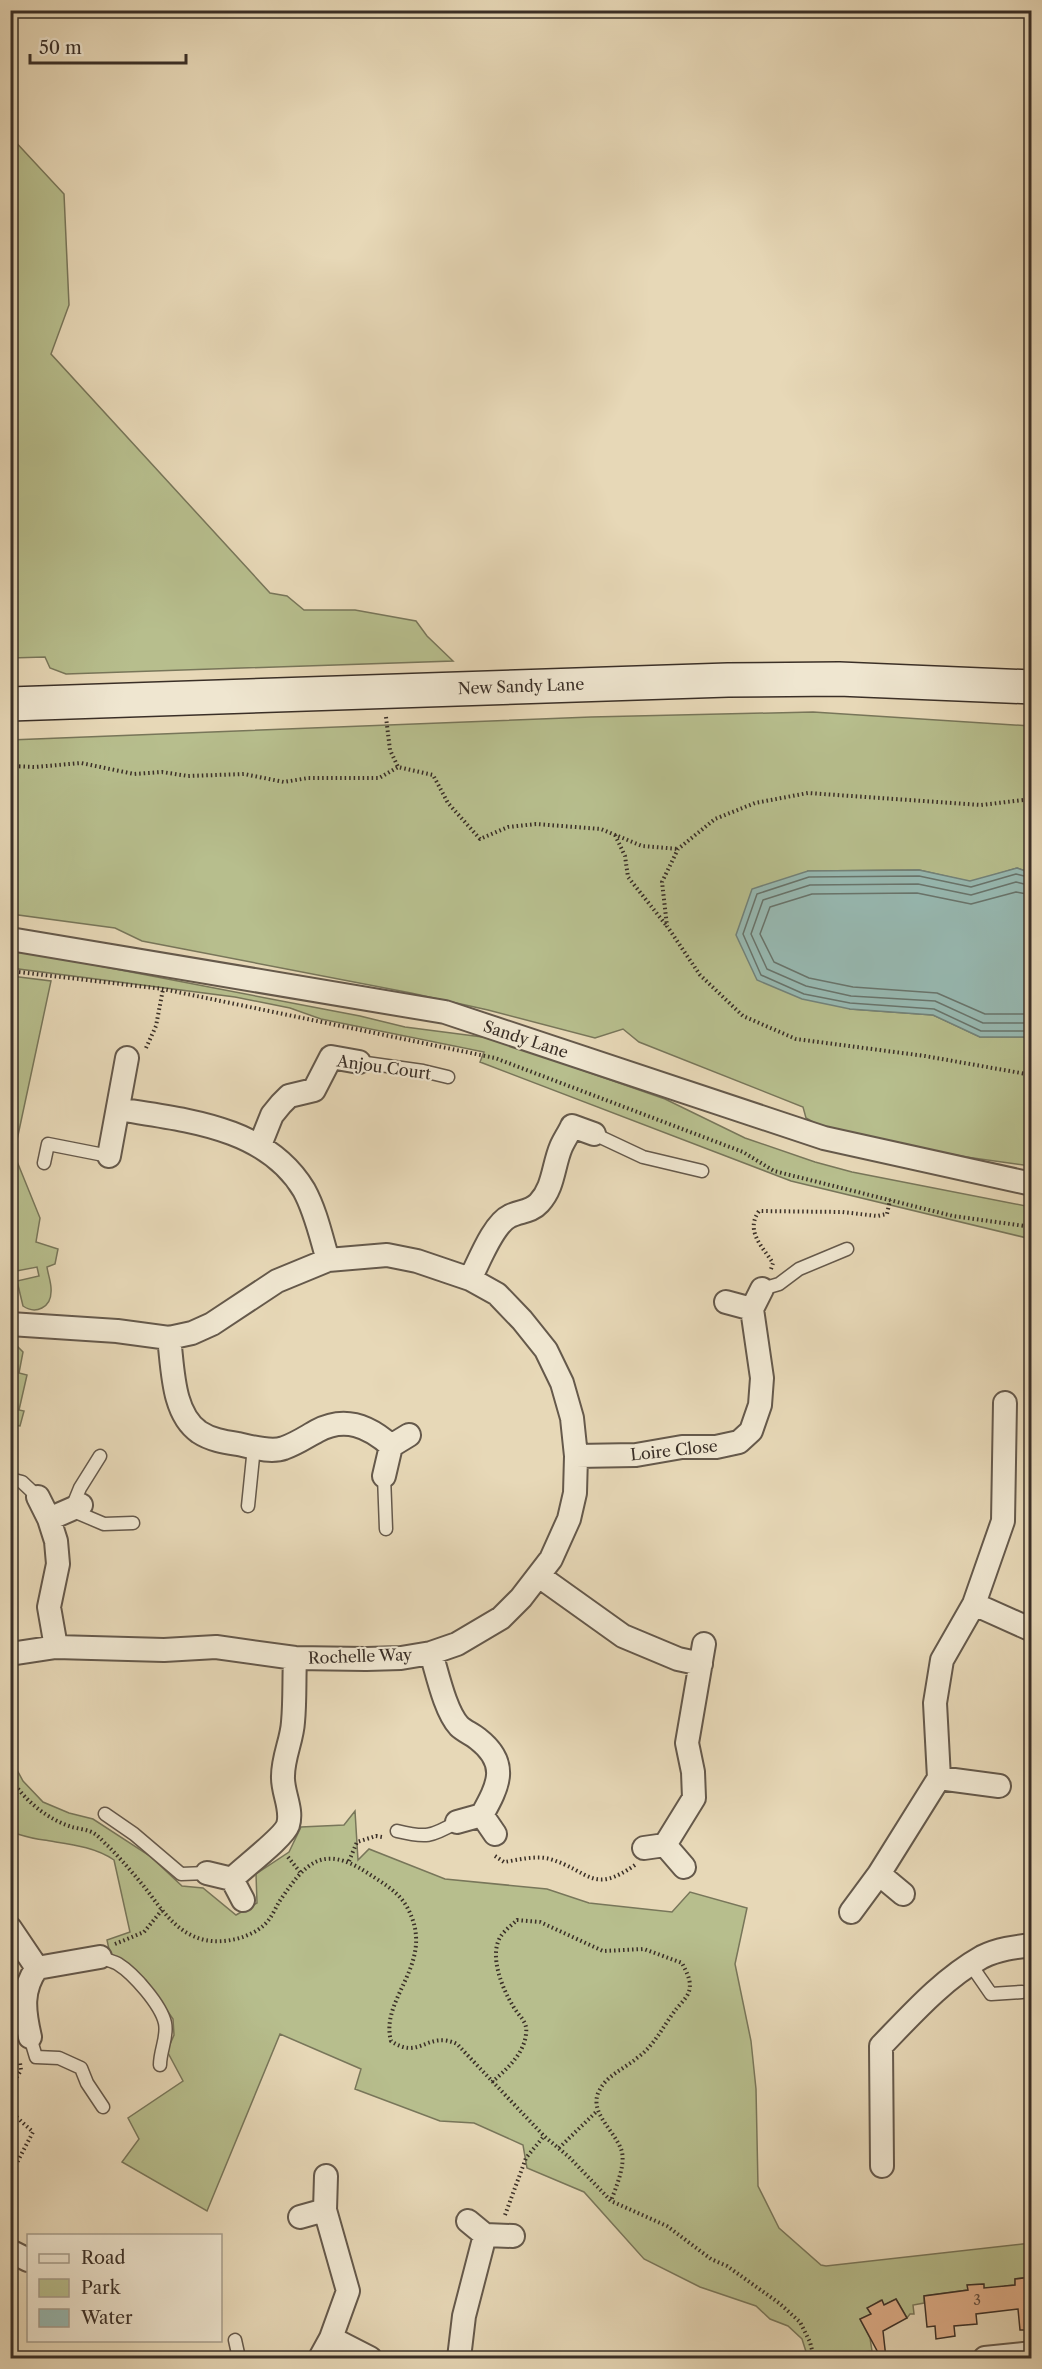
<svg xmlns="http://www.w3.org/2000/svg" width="1042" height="2369" viewBox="0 0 1042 2369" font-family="'Libre Caslon Text',serif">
	<rect width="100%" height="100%" fill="#e7d8b7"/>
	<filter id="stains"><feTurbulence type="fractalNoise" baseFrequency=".00333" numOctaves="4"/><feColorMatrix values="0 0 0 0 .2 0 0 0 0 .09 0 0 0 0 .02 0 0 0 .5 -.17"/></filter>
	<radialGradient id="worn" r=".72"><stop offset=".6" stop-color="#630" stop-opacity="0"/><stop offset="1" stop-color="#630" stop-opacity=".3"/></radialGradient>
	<!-- green -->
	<path fill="#b7be8d" stroke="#78765a" stroke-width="1.5" d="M11,137l53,57 5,111 -18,49 219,239 17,3 17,14h51l61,11 11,15 26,25 -387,13 -16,-6 -5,-11 -34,1z
		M813,712l218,14v147l-14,-5 -46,14 -52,-12 -111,1 42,138 83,6 47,22h51v129l-65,-9 -139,-27 -21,-12 -3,-11 -164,-65 -16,-13 -28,9 -107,-28 -77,-17 -269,-52 -27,-13 -104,-14 -1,-174 581,-23z
		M11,949l349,67 45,11 85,11 175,61 80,39 70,24 37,10 179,35v32l-240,-58 -311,-119 4,-10 -163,-33 -31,-11 -55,-11 -224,-29z
		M11,976l40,5 -37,173 26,64 -4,24 22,7 -3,15 -8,3c1,8 5,17 4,25 0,15 -15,23 -28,14l-6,-25 22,-5 -2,-9 -26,5v-7l4,-2 -2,-11h-3v-194l3,1 3,-12 -5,-1 3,-30 -3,-1z
		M11,1345l6,1 6,6 -4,21 8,2 -8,35 5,1 -4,15 -7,-1 -2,12z
		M10,1757l13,24 20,21 26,11 24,6 57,37 32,30 21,2 33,27 21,-12 -1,-29 33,-22 12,-25 43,-2 11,-14 3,49 11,-11 76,30 102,10 42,14 83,9 18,-20 57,16 -12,56 16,77 5,48 2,97 21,42 42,37 5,1 205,-23v39l-1,-5 -15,2v6l-10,1 2,22 -23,-19 -1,-5 -15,1v5l-44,6v7l-11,2 1,9h-4l-3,4 -11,-19 -12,6 -3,-5 -13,8 3,6 -11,5 10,19 2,13 -7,1v6h-57l-6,-19 -14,-13 -18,-7 -14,-13 -56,-19 -56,-28 -60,-67 -57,-24 -4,-23 -49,-22 -34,-2 -85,-32 6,-20 -81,-35 -73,177 -85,-49 17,-23 -11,-21 55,-37 -16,-30 7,-16 -1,-16 -27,-39 -36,-26 -3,-14 23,-8 -16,-72c-20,-14 -47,-16 -70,-20 -11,-1 -23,-5 -33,-8z"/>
	<!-- water -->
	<path fill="#97b9b2" stroke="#72827a" stroke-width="1.5" d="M1017,868l14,5v164h-51l-47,-22 -83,-6 -48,-10 -45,-19 -21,-45 16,-46 56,-18 111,-1 51,11z"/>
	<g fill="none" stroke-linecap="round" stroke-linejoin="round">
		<!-- shore -->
		<path stroke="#68746c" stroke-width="1.5" d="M1032,878l-16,-4 -45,13 -52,-11 -110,1 -52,17 -14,40 18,41 43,19 46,9 84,6 47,22h51
			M1032,886l-16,-4 -45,13 -53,-11 -108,1 -47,15 -12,34 16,35 39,17 45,10 84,5 48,22h49
			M1032,895l-16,-3 -45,12 -54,-11 -105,1 -42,13 -10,27 14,28 35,16 44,9 84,6 48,21h47"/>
	</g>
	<!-- building -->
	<path fill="#e1b08b" stroke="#3a2f27" stroke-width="1.5" d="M1031,2277l1,53h-12l-2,-21 -42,5 1,10 -23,2 1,10 -19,3 -1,-13 -8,1 -3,-31 44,-6 -1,-5 17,-1v4l31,-3v-6z
		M896,2299l11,19 -24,13 3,27h-5l-21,-39 11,-5 -4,-6 15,-8 2,5z"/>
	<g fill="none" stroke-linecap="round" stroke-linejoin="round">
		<defs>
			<path id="lane" d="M359,1062l64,9 25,6
				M594,1134l49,23 59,14
				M44,1163l4,-19 61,12
				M762,1289l17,-5 20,-15 48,-20
				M100,1456l-20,32 -9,22 33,14 29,-1
				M384,1476l2,53
				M10,1479l12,3 16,15
				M248,1506l6,-59
				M105,1814l29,20 47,40 26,-1
				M397,1831c29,7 34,6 60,-9
				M100,1957c6,3 13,4 18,7 16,10 43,41 47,59 3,14 -5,27 -5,42
				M971,1965l20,29 31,-2
				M30,2037l6,20 23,1 22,10 6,15 16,24
				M235,2340l4,18"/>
			<path id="street" d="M10,939l435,73 379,126 208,46
				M118,1109c66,11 148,17 186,81 12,22 17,47 24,70
				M260,1145l12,-30 9,-11 8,-8 25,-6 17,-33 28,5
				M109,1156l18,-98
				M470,1279c9,-17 23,-55 40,-63 10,-5 21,-4 29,-13 15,-16 14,-37 22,-56 3,-7 8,-14 11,-21l22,8
				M726,1302l26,7
				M10,1324l107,7 52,7 23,-5 20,-9 65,-43 51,-21 59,-5 30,6 53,18 27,15 25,26 24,30 16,33 10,35 4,38 -1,37 -6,26 -18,40 -30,39 -20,20 -44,26 -26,9 -30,5 -35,1 -71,-1 -79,-11 -52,3 -108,-3 -46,7
				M169,1338c4,30 3,75 30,94 12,8 26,10 39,12 14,3 33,9 46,4 12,-4 22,-11 33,-17 28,-15 52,-5 74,15
				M576,1456l60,-1 46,-8h34l23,-5 12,-11 9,-26 2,-27 -10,-69 10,-20
				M384,1476l7,-30 18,-11
				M38,1497l11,22 7,22 2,23 -9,43 7,40
				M49,1519l32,-14
				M539,1576l84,60 55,23 23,5
				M974,1604l29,-83 2,-118
				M431,1653c6,19 14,58 28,73 5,5 13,8 19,13 32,25 20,47 4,76l-25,7
				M939,1778l60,8
				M482,1815l13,19
				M665,1845l29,-47 -1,-26 -6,-29 17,-99
				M644,1848l21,-3 19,22
				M207,1873l25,6 11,21
				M879,1874l24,20
				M232,1879c11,-11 52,-42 56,-54 5,-16 -6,-33 -5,-49 0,-19 9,-36 10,-54 2,-21 1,-43 2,-64
				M851,1912l28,-38 60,-96 -4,-75 7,-43 32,-56 58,26
				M10,1928l27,40
				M30,2037c-6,-26 -9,-47 7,-69l63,-11
				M882,2166l-1,-120c31,-32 62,-67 101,-89 16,-8 33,-10 50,-12
				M326,2176l-1,34 23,81 -17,47 39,20
				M300,2217l25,-7
				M468,2221l17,14
				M10,2251l18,9
				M320,2358l11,-20
				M459,2358l5,-42 21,-81 28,1
				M985,2358l47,-5"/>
			<path id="secondary" d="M10,704l718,-24 111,-1 193,8"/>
		</defs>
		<!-- lane casing -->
		<use href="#lane" stroke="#65594b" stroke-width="15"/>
		<!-- street casing -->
		<use href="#street" stroke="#65594b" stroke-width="26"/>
		<!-- secondary casing -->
		<use href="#secondary" stroke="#3a2f27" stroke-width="36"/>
		<!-- path -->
		<path stroke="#3a2f27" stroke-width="4" stroke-dasharray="1.5 3" stroke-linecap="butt" d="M386,717l4,33 8,17 35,8 15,28 32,36 28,-12 28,-3 65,5 41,17 36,3
			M10,766l25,1 46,-4 53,11 28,-2 26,4 56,-2 40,8 24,-4h71l19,-11
			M1032,799l-51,6 -173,-12 -53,10 -40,16 -37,30 -16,33 5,44 33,49 43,41 53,23 129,17 107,19
			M615,835l10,21 3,21 38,48
			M10,971l153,18 332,69 248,94 31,19 179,45 79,11
			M146,1048l10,-22 7,-37
			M771,1269l2,-6c-11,-17 -28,-32 -14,-52l83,1 35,4 10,-2 3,-14
			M10,1778c15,22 34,39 59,48 8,3 19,3 26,8 5,3 9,9 13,12 12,12 23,25 34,38 18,22 32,49 63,56 19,4 45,-2 59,-15 7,-6 11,-16 15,-23 25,-37 42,-59 87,-30 15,10 32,19 41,35 31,56 -28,90 -16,134 29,20 36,-11 66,3l87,92 25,21 42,44 56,25 44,33 16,7 52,37 21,19 10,20 4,16
			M495,1856l9,6c14,-2 32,-7 46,-3 40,12 42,36 85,6
			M288,1857l12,15
			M349,1861l8,-19 19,-6 6,1
			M115,1944l29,-12 18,-22
			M492,2082c14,-12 32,-28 34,-48 2,-13 -7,-17 -13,-28 -10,-16 -25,-51 -12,-70 4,-6 11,-11 16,-16l23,2 63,29 41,-2 38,14c5,10 11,20 6,31 -3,6 -10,12 -14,18 -12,16 -20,34 -37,46 -13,11 -30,17 -38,33 -11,22 17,40 23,61 3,15 -6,35 -11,49
			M10,2089l11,-19 -1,-7
			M10,2111l23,21 -23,44
			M559,2148l38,-37
			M505,2215l21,-57 18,-22"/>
		<!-- lane -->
		<use href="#lane" stroke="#efe6d0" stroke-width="12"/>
		<!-- street -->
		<use href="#street" stroke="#efe6d0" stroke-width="22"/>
		<!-- secondary -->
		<use href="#secondary" stroke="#efe6d0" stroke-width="33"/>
	</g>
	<g text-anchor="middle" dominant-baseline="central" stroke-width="4.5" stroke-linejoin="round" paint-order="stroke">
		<!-- number labels -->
		<g font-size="14" fill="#644f40">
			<text x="977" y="2300">3</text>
		</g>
		<!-- street labels -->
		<g font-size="16" fill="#3a2f27" stroke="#efe6d0">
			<text transform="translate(521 686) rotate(-2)">New Sandy Lane</text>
			<text transform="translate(526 1039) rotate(18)">Sandy Lane</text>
			<text transform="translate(384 1067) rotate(8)">Anjou Court</text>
			<text transform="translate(674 1450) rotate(-6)">Loire Close</text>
			<text transform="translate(360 1656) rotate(-2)">Rochelle Way</text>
		</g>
	</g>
	<!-- margin -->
	<rect width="1042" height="2369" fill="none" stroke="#e7d8b7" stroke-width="36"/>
	<rect x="12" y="12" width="1018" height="2345" fill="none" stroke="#3a2f27" stroke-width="3"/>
	<rect x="18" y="18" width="1006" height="2333" fill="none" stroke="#3a2f27" stroke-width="1.5"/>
	<!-- legend -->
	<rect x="27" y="2234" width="195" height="108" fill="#efe6d0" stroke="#a79d8c" stroke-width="1.5"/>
	<rect x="39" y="2254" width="30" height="9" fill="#efe6d0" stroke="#a79d8c" stroke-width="1.5"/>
	<text x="81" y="2264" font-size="18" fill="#3a2f27">Road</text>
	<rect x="39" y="2279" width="30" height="18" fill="#b7be8d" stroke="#a79d8c" stroke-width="1.5"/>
	<text x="81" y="2294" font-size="18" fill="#3a2f27">Park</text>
	<rect x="39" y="2309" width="30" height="18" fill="#97b9b2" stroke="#a79d8c" stroke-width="1.5"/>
	<text x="81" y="2324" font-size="18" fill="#3a2f27">Water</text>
	<!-- scale -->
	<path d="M30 54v9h156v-9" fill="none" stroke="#3a2f27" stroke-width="3"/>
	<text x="39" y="54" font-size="18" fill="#3a2f27" stroke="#efe6d0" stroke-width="4.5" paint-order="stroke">50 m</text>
	<rect width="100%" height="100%" filter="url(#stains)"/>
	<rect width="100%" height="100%" fill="url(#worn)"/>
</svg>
